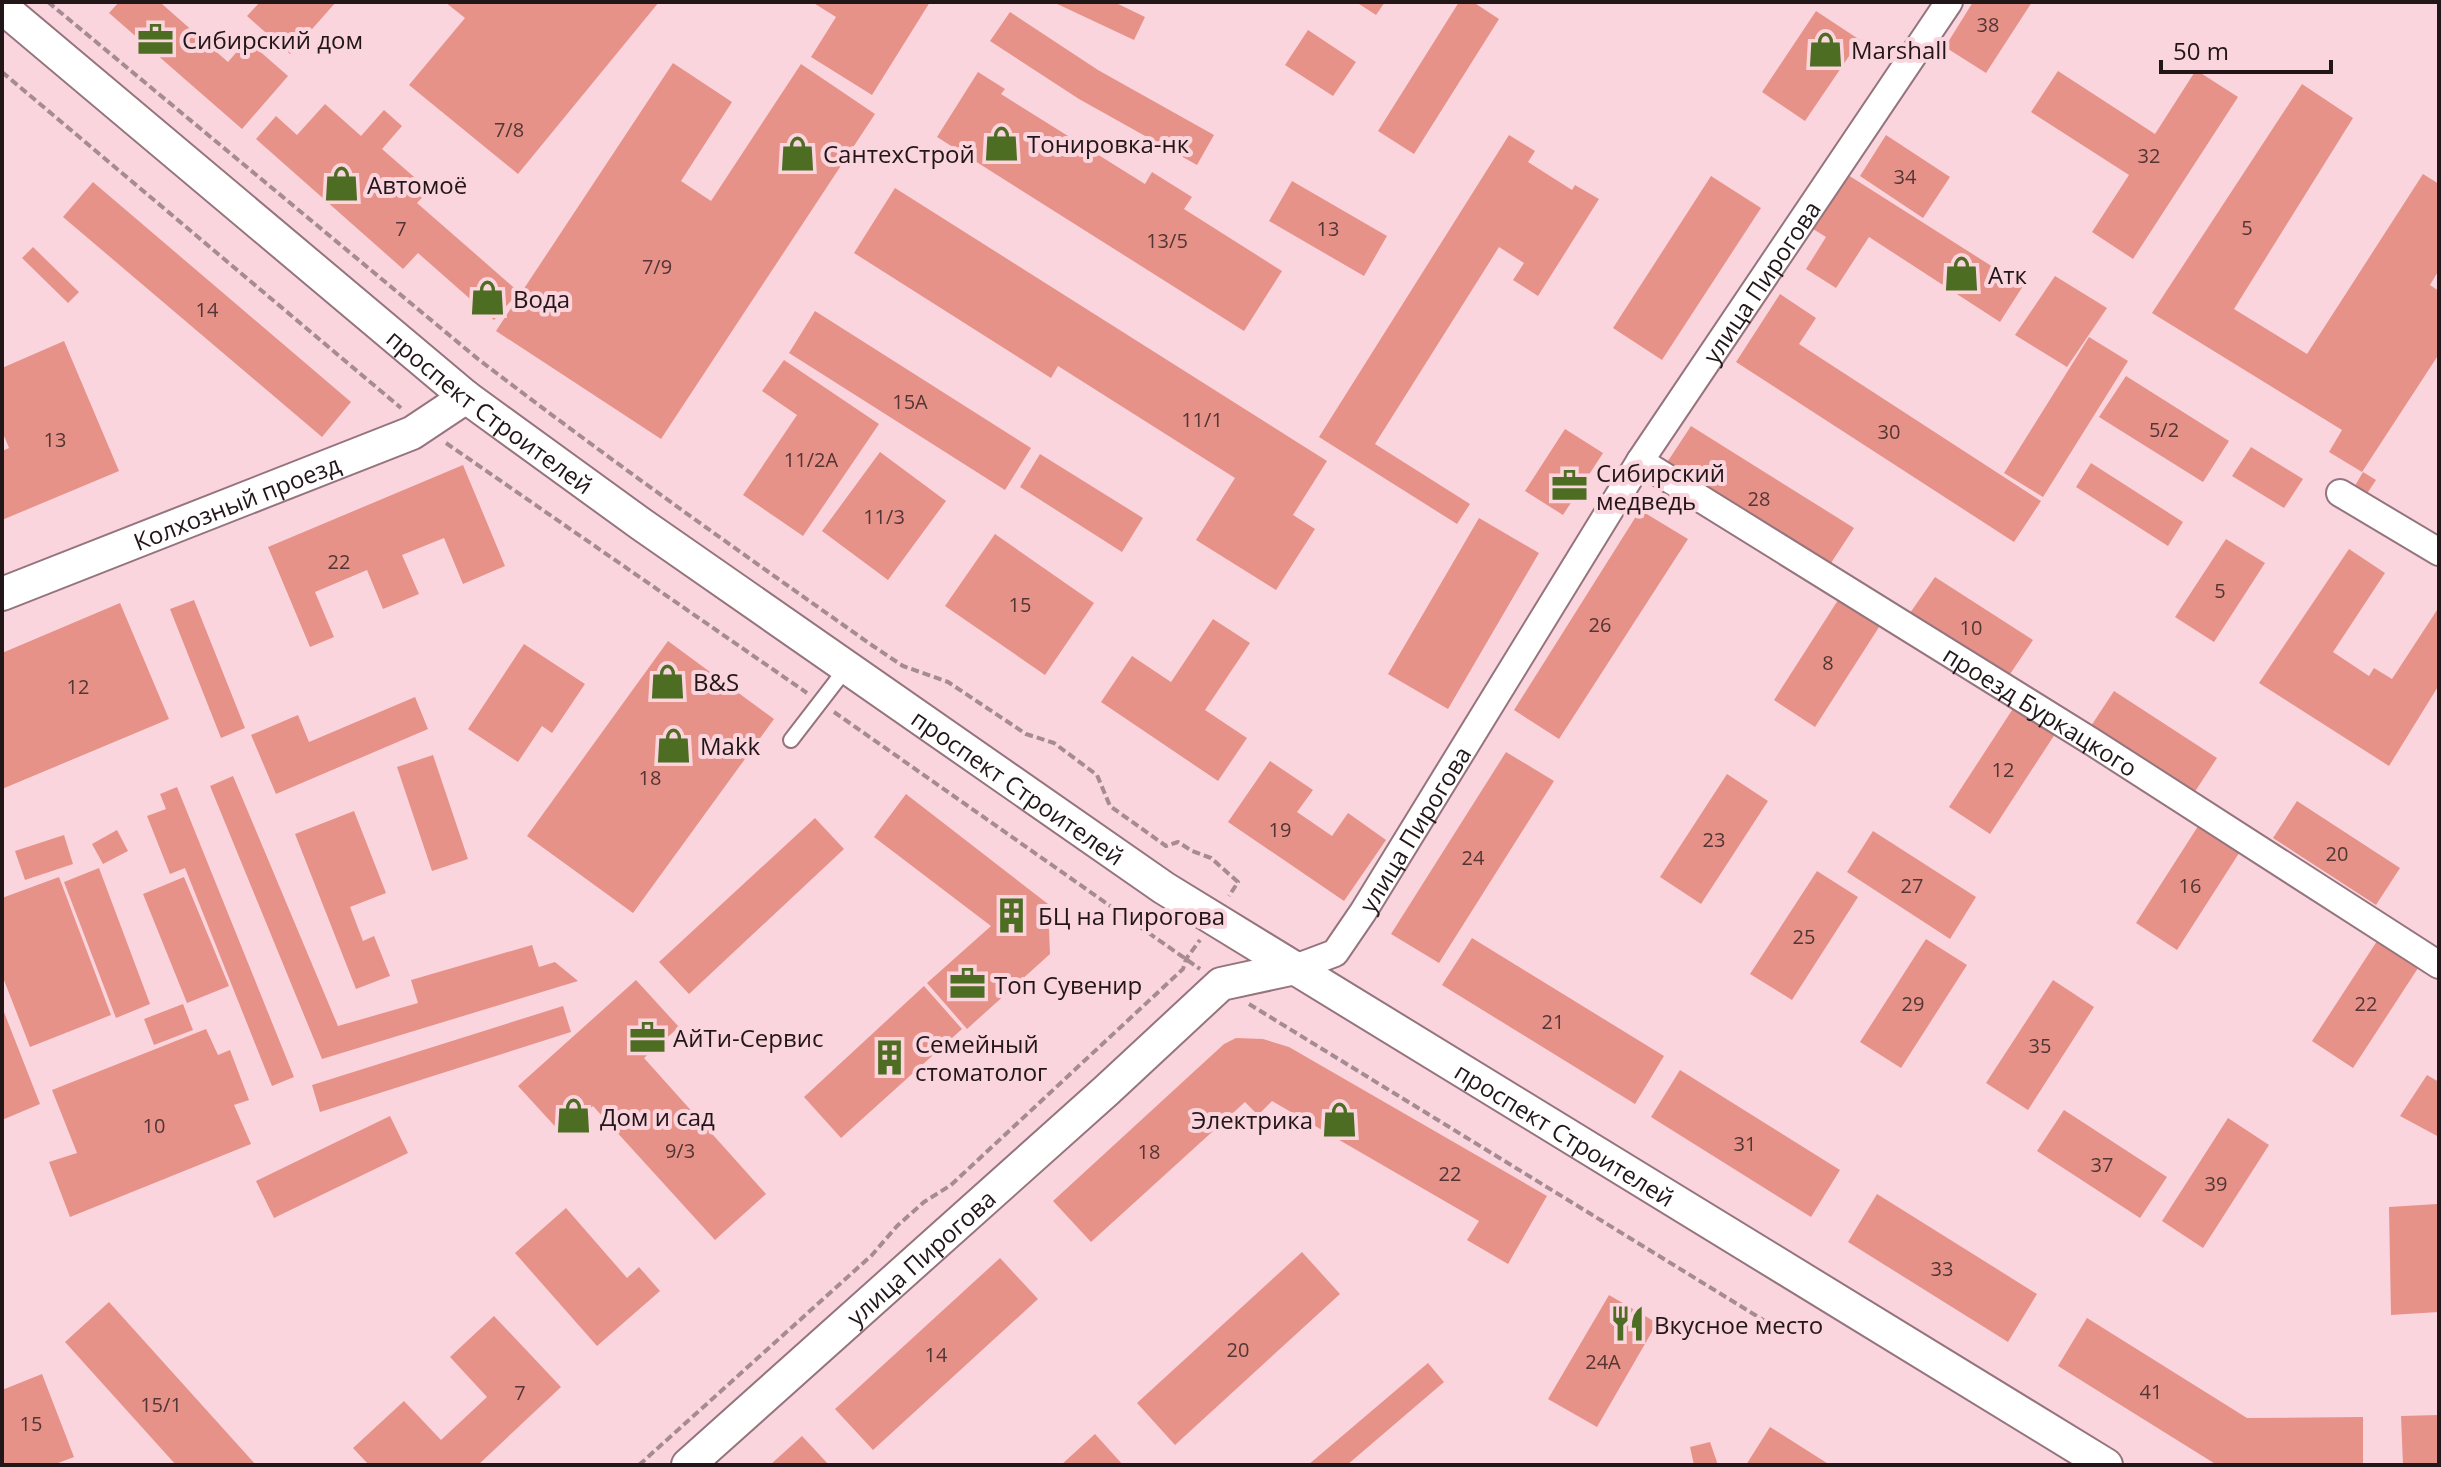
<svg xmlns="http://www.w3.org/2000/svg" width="2441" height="1467" viewBox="0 0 2441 1467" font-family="'Open Sans',sans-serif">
	<rect width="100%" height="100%" fill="#fad5de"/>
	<!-- building -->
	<path fill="#e79288" d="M119,2h45l-2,2 66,58 19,-22 41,36 -46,53 -133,-116z
		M260,2h76l-46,52 -43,-38z
		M445,2h214l-141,172 -109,-89 56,-67z
		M812,2h118l-58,93 -61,-38 25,-40z
		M1053,2h61l31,15 -11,23z
		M1356,2h29l-9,13z
		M1459,2h14l26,17 -85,135 -36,-23z
		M1973,2h59l-46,71 -41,-26z
		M1816,11l44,29 -55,81 -43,-29z
		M1010,12l88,58 116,65 -17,30 -118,-66 -89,-58z
		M1308,30l48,32 -23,34 -48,-31z
		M673,63l59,39 -51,79 30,20 90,-137 74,50 -214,325 -165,-108z
		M2196,70l42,27 -105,162 -41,-27 37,-57 -98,-63 27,-41 97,63z
		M978,72l27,17 -4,5 144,90 7,-12 40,25 -8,12 98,62 -38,60 -307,-194z
		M2302,84l51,34 -119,191 73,45 116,-180 16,10v86l-9,15 9,6v63l-77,118 -33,-20 13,-22 -190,-117z
		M325,104l36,32 23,-26 18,16 -20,23 47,41 -12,13 102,89 -25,28 -76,-67 -15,16 -147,-130 20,-23 21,19z
		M1509,135l26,16 -7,11 44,28 3,-5 24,14 -61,97 -25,-16 11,-17 -25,-16 -124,197 95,60 -13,20 -138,-87z
		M1886,135l64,42 -27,41 -63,-42z
		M1848,175l175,111 -23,36 -131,-85 -33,51 -30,-19 20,-32 -13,-8z
		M1711,176l50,32 -99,152 -49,-32z
		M1292,181l95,55 -23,40 -95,-55z
		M93,182l258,220 -29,35 -259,-220z
		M895,188l432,273 -34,54 22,14 -39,61 -80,-50 39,-62 -177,-112 -7,12 -197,-125z
		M33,247l46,45 -11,11 -46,-45z
		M2055,276l52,32 -40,59 -52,-32z
		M1780,294l36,24 -17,26 242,157 -27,41 -278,-180z
		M815,311l216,137 -26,42 -216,-137z
		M2089,337l39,24 -85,136 -39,-24z
		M64,341l55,130 -117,49v-69l7,-3 -7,-17v-63z
		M784,360l95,64 -76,112 -60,-41 54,-80 -35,-24z
		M2126,376l103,65 -26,41 -104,-65z
		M1691,426l163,102 -27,41 -163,-102z
		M1565,429l38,24 -40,62 -38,-24z
		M2251,447l52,32 -19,29 -52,-32z
		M880,452l66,49 -58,79 -66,-49z
		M1040,454l103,64 -21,34 -102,-65z
		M2091,463l92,59 -15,24 -92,-59z
		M463,465l42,101 -42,18 -19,-46 -42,17 17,39 -36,15 -16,-39 -52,22 19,45 -24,10 -42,-100z
		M2363,472l13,8 -12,18 -12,-7z
		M1640,510l48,29 -129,200 -45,-29z
		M1479,518l60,35 -91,156 -60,-35z
		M995,534l99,69 -49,72 -100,-69z
		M2226,539l39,24 -51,79 -39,-25z
		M2349,549l36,24 -52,79 36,24 5,-8 18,11 47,-72v78l-50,81 -130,-83z
		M1935,577l98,63 -25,37 -98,-64z
		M1840,597l41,27 -66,103 -41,-27z
		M194,600l51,128 -24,10 -51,-129z
		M120,603l49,116 -167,70v-136z
		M1213,619l37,24 -45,67 42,28 -29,43 -117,-79 31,-46 39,26z
		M668,641l106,78 -141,194 -106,-77z
		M524,644l61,40 -33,49 -10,-7 -24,36 -50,-33z
		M2114,691l103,67 -23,35 -103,-67z
		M415,697l13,32 -152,65 -25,-59 47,-20 11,27z
		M2016,704l41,27 -67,103 -41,-27z
		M1506,752l48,29 -115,182 -48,-29z
		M433,755l35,104 -36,12 -35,-104z
		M1270,761l43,29 -16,22 35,24 16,-23 38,27 -42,61 -116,-79z
		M1727,774l41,27 -67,103 -41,-27z
		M233,776l105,250 80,-23 -7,-23 121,-35 7,22 16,-5 23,19 -256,78 -112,-273z
		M177,787l117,290 -22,9 -87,-218 -15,6 -23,-58 19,-7 -6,-15z
		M906,794l142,110 2,50 -83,75 -40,-46 64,-57 -117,-89z
		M2297,801l103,67 -24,37 -103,-67z
		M354,811l32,82 -36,14 13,34 11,-5 16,40 -34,13 -61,-155z
		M815,818l29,31 -155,145 -30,-32z
		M2202,820l41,27 -66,103 -41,-27z
		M117,830l11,21 -25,13 -11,-20z
		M1873,831l103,66 -26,42 -103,-67z
		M64,835l9,29 -48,16 -10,-29z
		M99,868l51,136 -34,14 -52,-136z
		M1817,871l41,26 -66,103 -42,-26z
		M59,877l52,138 -81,32 -28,-72v-77z
		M184,877l45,109 -42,17 -44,-109z
		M1472,938l192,118 -29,48 -193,-119z
		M2379,938l41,27 -67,103 -41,-27z
		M1926,939l41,26 -66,103 -41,-26z
		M636,980l43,47 -35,31 122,136 -51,46 -122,-134 -31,28 -44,-48z
		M2053,980l41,27 -66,103 -42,-27z
		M924,986l38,43 -121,109 -37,-41z
		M183,1004l10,26 -39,15 -10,-26z
		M563,1006l8,26 -251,80 -8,-27z
		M2,1007l38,97 -38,16z
		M206,1029l12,26 12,-5 19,50 -15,5 17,39 -181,73 -21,-55 28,-9 -25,-63z
		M1236,1038l27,1 26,8 258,149 -39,68 -41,-24 12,-19 -207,-120 -14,14 -13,-13 -154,140 -38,-41 171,-157z
		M1680,1070l160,100 -29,47 -160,-100z
		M2427,1075l12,7v55l-39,-21z
		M2064,1110l103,67 -27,41 -103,-67z
		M390,1116l18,37 -134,65 -18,-37z
		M2228,1118l41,27 -66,103 -41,-27z
		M1877,1194l160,100 -29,48 -160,-100z
		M2437,1204l2,108 -48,3 -2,-108z
		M566,1208l61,70 12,-11 21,24 -63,55 -82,-93z
		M1302,1252l38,42 -165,151 -38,-42z
		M1000,1258l38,41 -165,151 -38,-41z
		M1609,1295l48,28 -60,104 -49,-28z
		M109,1302l147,163h-80l-111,-123z
		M494,1316l67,71 -83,78h-109l-16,-17 51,-47 37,39 46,-43 -37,-40z
		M2087,1318l160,100 116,-1v48h-146l-159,-99z
		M1428,1363l16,19 -97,83h-39z
		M42,1374l32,83 -21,8h-51v-75z
		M2439,1415v49l-36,1 -2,-49z
		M1770,1427l60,38h-84z
		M1095,1434l28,31h-62z
		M802,1436l27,29h-59z
		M1710,1442l8,23h-24l-4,-18z"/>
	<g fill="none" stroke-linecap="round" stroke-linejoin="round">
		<defs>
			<path id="service" d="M791,740l57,-74"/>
			<g id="minor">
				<path id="s1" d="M1640,461l454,282 345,222"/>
				<path d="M2340,493l99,59"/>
				<path id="s2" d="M1295,968l40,-15 28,-41 277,-451 309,-459"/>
			</g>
			<g id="tertiary">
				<path id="s3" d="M2,7l464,390 175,127 523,364 942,577"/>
				<path id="s4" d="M2,594l410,-161 54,-36"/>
				<path id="s5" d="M688,1465l419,-375 114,-106 74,-16"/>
			</g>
		</defs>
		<!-- service casing -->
		<use href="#service" stroke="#95747d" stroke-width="18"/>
		<!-- minor casing -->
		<use href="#minor" stroke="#95747d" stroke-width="30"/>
		<!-- tertiary casing -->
		<use href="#tertiary" stroke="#95747d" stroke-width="36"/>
		<!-- path -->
		<path stroke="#a68b92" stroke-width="4" stroke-dasharray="8 4" stroke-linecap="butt" d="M48,2l430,357c129,99 262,193 395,287l30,20 45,16 78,52 28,9 43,32 13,31 56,40 12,-4 14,9 19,7 27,24 -9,14
			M2,72l399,336
			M446,443l361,250
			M834,712l366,257
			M1249,1004l524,322
			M639,1465l233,-210 25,-29 27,-24 27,-17 232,-216 3,-10 14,-19"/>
		<!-- service -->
		<use href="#service" stroke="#fff" stroke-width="14"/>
		<!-- minor -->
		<use href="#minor" stroke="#fff" stroke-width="26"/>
		<!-- tertiary -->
		<use href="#tertiary" stroke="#fff" stroke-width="32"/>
	</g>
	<!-- icons -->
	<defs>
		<symbol id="office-bare" viewBox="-9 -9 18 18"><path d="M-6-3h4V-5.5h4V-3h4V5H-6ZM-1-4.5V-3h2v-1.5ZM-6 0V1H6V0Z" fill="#4d6d23" stroke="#fad5de" stroke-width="2.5" paint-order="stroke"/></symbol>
		<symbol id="shop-bare" viewBox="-9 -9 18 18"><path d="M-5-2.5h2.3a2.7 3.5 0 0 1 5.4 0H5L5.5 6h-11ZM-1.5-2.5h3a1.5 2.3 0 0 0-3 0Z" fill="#4d6d23" stroke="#fad5de" stroke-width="2.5" paint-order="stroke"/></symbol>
		<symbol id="building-bare" viewBox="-9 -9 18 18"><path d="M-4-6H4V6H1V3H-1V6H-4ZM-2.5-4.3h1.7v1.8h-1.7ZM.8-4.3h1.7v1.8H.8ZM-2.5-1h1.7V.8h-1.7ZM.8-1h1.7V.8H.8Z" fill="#4d6d23" stroke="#fad5de" stroke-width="2.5" paint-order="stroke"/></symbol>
		<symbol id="restaurant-bare" viewBox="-9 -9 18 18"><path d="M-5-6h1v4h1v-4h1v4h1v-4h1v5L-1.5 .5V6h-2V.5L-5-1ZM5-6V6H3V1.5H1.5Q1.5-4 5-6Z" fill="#4d6d23" stroke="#fad5de" stroke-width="2.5" paint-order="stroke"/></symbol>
	</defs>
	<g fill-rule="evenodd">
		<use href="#office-bare" x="130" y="14" width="51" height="51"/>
		<use href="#shop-bare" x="1800" y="24" width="51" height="51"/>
		<use href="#shop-bare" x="976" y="118" width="51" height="51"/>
		<use href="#shop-bare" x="772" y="128" width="51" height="51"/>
		<use href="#shop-bare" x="316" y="158" width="51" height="51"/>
		<use href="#shop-bare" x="1936" y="248" width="51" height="51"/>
		<use href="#shop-bare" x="462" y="272" width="51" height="51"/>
		<use href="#office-bare" x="1544" y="460" width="51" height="51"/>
		<use href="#shop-bare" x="642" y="656" width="51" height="51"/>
		<use href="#shop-bare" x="648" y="720" width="51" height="51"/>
		<use href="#building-bare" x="986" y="890" width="51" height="51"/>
		<use href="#office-bare" x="942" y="958" width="51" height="51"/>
		<use href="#office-bare" x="622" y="1012" width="51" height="51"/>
		<use href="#building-bare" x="864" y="1032" width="51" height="51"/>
		<use href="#shop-bare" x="548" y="1090" width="51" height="51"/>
		<use href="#shop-bare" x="1314" y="1094" width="51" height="51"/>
		<use href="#restaurant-bare" x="1602" y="1298" width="51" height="51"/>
	</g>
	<g text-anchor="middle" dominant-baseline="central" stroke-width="8" stroke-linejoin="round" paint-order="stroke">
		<!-- number labels -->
		<g font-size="20" fill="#533535">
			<text x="1988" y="24">38</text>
			<text x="509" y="129">7/8</text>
			<text x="2149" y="155">32</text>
			<text x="1905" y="176">34</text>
			<text x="2247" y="227">5</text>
			<text x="401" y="228">7</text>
			<text x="1328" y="228">13</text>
			<text x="1167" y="240">13/5</text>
			<text x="657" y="266">7/9</text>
			<text x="207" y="309">14</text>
			<text x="910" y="401">15А</text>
			<text x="1202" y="419">11/1</text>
			<text x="2164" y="429">5/2</text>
			<text x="1889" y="431">30</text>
			<text x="55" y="439">13</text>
			<text x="811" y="459">11/2А</text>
			<text x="1759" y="498">28</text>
			<text x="884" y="516">11/3</text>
			<text x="339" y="561">22</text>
			<text x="2220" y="590">5</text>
			<text x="1020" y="604">15</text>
			<text x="1600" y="624">26</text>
			<text x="1971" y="627">10</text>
			<text x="1828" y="662">8</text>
			<text x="78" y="686">12</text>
			<text x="2003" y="769">12</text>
			<text x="650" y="777">18</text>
			<text x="1280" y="829">19</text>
			<text x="1714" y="839">23</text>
			<text x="2337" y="853">20</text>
			<text x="1473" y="857">24</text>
			<text x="1912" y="885">27</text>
			<text x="2190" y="885">16</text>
			<text x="1804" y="936">25</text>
			<text x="1913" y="1003">29</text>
			<text x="2366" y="1003">22</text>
			<text x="1553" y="1021">21</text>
			<text x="2040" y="1045">35</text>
			<text x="154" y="1125">10</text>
			<text x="1745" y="1143">31</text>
			<text x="680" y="1150">9/3</text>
			<text x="1149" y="1151">18</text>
			<text x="2102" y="1164">37</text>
			<text x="1450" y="1173">22</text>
			<text x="2216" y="1183">39</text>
			<text x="1942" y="1268">33</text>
			<text x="1238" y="1349">20</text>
			<text x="936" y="1354">14</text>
			<text x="1603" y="1361">24А</text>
			<text x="2151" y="1391">41</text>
			<text x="520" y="1392">7</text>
			<text x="161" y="1404">15/1</text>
			<text x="31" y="1423">15</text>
		</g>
		<!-- poi labels -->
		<g font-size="24" fill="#221619" stroke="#fad5de" text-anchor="start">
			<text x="182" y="39">Сибирский дом</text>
			<text x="1851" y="49">Marshall</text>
			<text x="1027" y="143">Тонировка-нк</text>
			<text x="823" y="153">СантехСтрой</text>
			<text x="367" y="184">Автомоё</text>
			<text x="1988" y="274">Атк</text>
			<text x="513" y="298">Вода</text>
			<text x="1596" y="472">Сибирский<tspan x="1596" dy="28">медведь</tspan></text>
			<text x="693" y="681">B&amp;S</text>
			<text x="700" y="745">Makk</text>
			<text x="1038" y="915">БЦ на Пирогова</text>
			<text x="994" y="984">Топ Сувенир</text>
			<text x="673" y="1037">АйТи-Сервис</text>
			<text x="915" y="1043">Семейный<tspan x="915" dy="28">стоматолог</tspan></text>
			<text x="600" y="1116">Дом и сад</text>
			<text x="1313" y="1119" text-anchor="end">Электрика</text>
			<text x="1654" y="1324">Вкусное место</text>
		</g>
		<!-- street labels -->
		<g font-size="24" fill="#221619" stroke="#fad5de">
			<text stroke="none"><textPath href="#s2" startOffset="838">улица Пирогова</textPath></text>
			<text stroke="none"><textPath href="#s3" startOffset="634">проспект Строителей</textPath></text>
			<text stroke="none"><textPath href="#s4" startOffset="252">Колхозный проезд</textPath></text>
			<text stroke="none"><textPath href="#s1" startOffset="472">проезд Буркацкого</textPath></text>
			<text stroke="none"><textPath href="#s3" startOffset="1282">проспект Строителей</textPath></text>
			<text stroke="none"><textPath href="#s2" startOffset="190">улица Пирогова</textPath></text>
			<text stroke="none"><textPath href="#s3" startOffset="1930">проспект Строителей</textPath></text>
			<text stroke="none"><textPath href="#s5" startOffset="312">улица Пирогова</textPath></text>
		</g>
	</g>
	<!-- border -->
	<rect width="2441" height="1467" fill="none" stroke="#221619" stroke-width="8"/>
	<!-- scale -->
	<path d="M2161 60v12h170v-12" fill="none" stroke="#221619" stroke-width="4"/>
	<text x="2173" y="60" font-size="24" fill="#221619" stroke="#fad5de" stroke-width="6" paint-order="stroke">50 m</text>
</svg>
